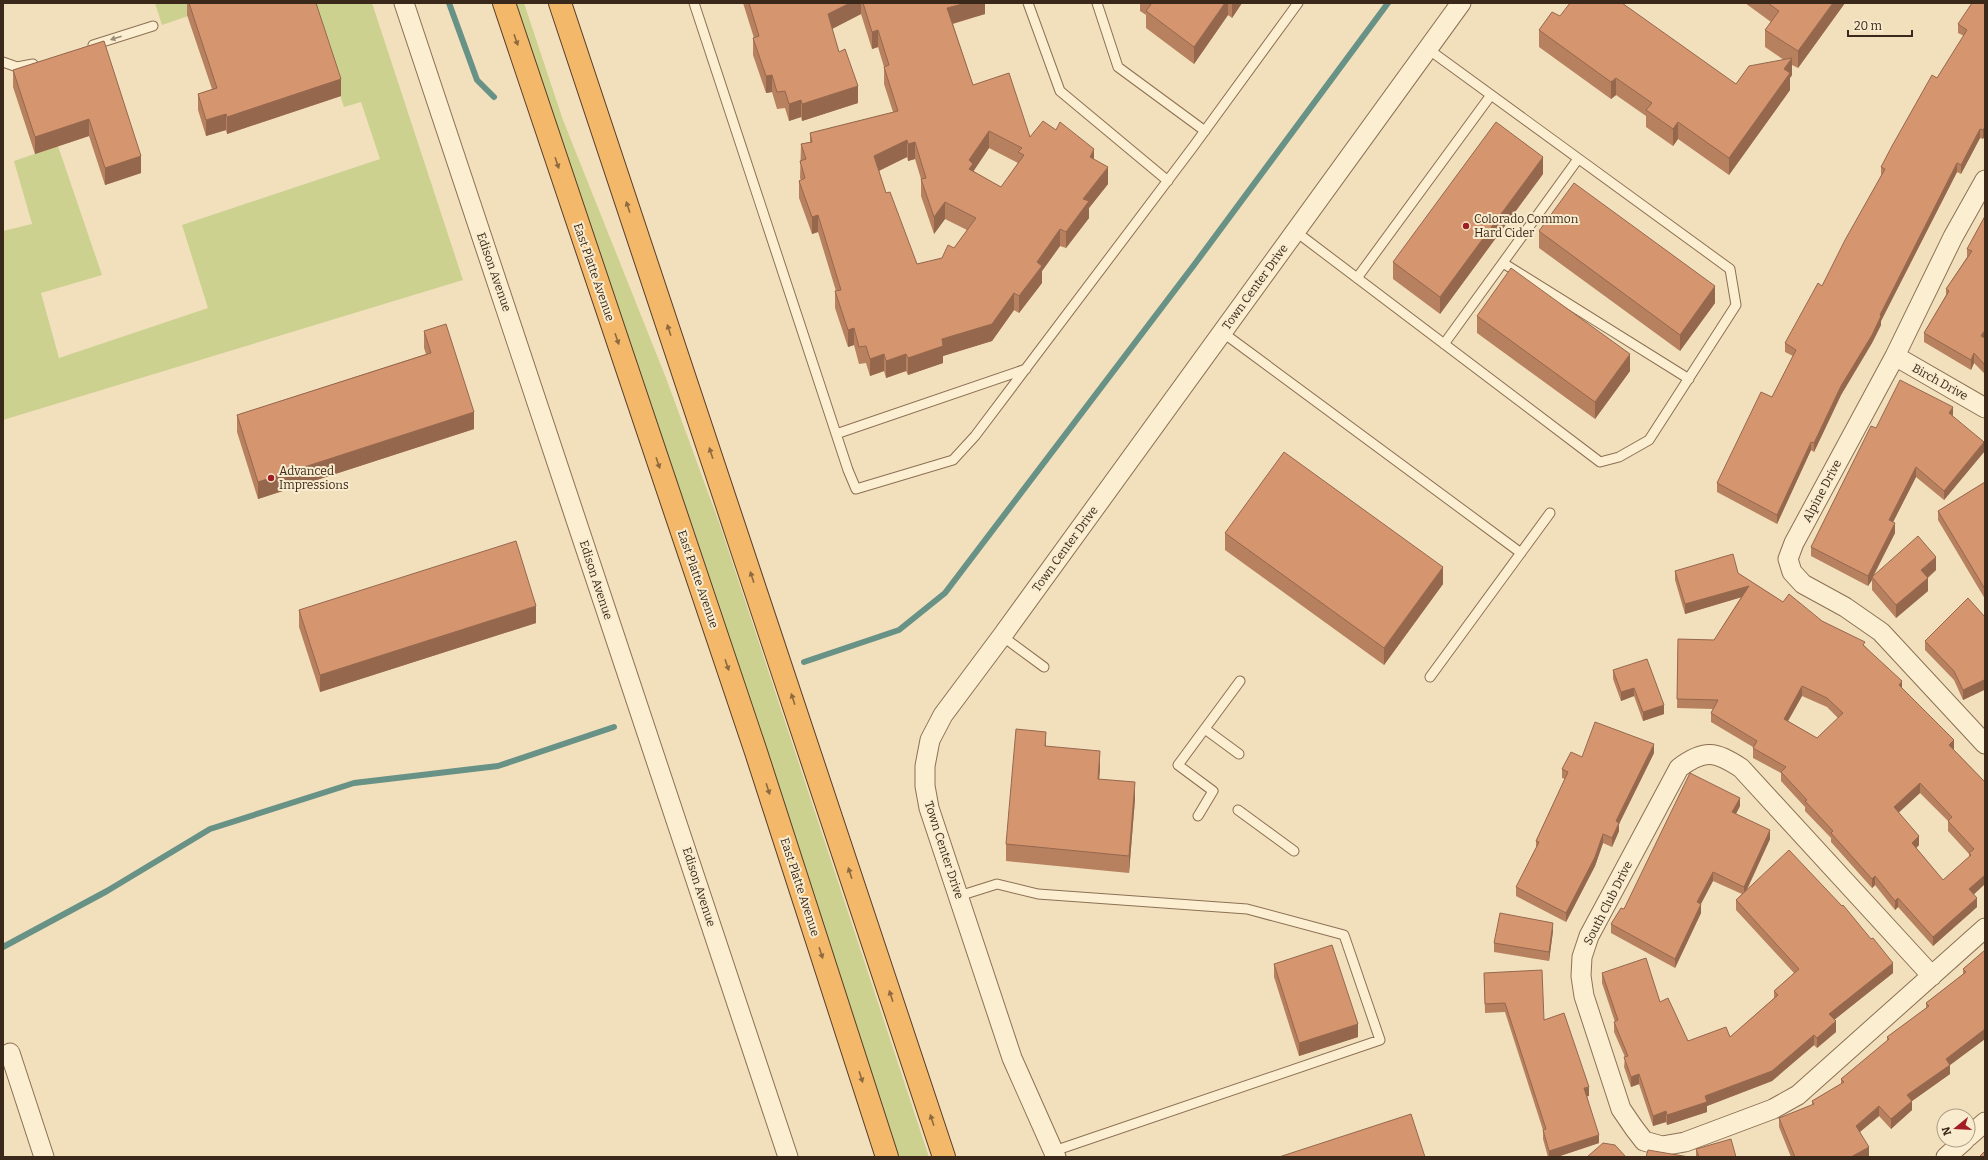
<svg xmlns="http://www.w3.org/2000/svg" width="1988" height="1160" viewBox="0 0 1988 1160" font-family="Bitter,serif">
	<rect width="100%" height="100%" fill="#f2e0bd"/>
	<!-- green -->
	<path fill="#ccd190" d="M155,3h71l-64,22z
		M310,3h62l91,277 -460,140v-189l29,-7 -18,-63 44,-15 44,129 -61,18 18,65 149,-50 -26,-83 198,-66 -19,-57 -17,5z
		M516,3h8l39,117 103,258 54,147 209,632h-31z"/>
	<g fill="none" stroke-linecap="round" stroke-linejoin="round">
		<!-- stream -->
		<path stroke="#689286" stroke-width="6" d="M449,3l28,77 17,17
			M804,662l95,-32 46,-37 249,-328 194,-262
			M3,947l104,-56 103,-62 144,-46 144,-17 116,-39"/>
		<defs>
			<path id="service" d="M694,3l154,467 8,19 97,-29 22,-24 218,-289 105,-144
				M1028,3l32,88 108,90
				M1097,3l21,64 87,64
				M93,45l60,-19
				M3,62l14,5 16,-3
				M1295,231l305,231 19,-5 30,-17 87,-135 -6,-36 -302,-220
				M1503,263l186,116
				M1357,278l134,-183
				M1222,332l299,221
				M1444,344l134,-185
				M836,434l190,-65
				M1002,636l42,31
				M1430,677l120,-164
				M1205,729l34,25
				M1238,810l56,41
				M1198,816l15,-25 -35,-26 62,-84
				M959,896l38,-12 41,10 209,15 97,26 36,105 -326,111"/>
			<path id="minor" d="M404,3l384,1154
				M1985,180l-32,57 -58,119 -101,187 -6,16 4,13 11,12 42,23 36,25 104,112
				M1895,356l90,52
				M1932,976l-191,-208c-26,-17 -37,-19 -62,0l-90,168 -7,21 -1,19 3,20 37,113 13,19 10,13 18,5 23,-4 88,-33 25,-14 187,-167
				M10,1053l34,104
				M1968,1137l17,-15
				M1056,1157l-44,-99 -83,-250 -4,-22v-20l5,-26 13,-25 59,-79 459,-633
				M1946,1157l19,-17"/>
			<path id="trunk" d="M504,3l252,749 131,405
				M560,3l384,1154"/>
		</defs>
		<!-- service casing -->
		<use href="#service" stroke="#8c7054" stroke-width="11"/>
		<!-- minor casing -->
		<use href="#minor" stroke="#8c7054" stroke-width="21"/>
		<!-- trunk casing -->
		<use href="#trunk" stroke="#593e29" stroke-width="24"/>
		<!-- service -->
		<use href="#service" stroke="#fceed1" stroke-width="9"/>
		<!-- minor -->
		<use href="#minor" stroke="#fceed1" stroke-width="19"/>
		<!-- trunk -->
		<use href="#trunk" stroke="#f3b86a" stroke-width="22"/>
	</g>
	<!-- wall -->
	<path fill="#b7805f" fill-rule="evenodd" d="M187,3h129l25,93 -114,38 -1,-4 -20,6 -8,-26v-16l14,-5 -25,-74z
		M743,3h242v11l-32,10 20,61 57,52 64,22 14,25 -19,24v10l-23,30 -6,-2 -18,25v12l-23,30 -5,-3 -22,31 -49,15v7l-35,12 -2,-4 -20,7 -2,-7 -14,5 -4,-13 -7,1 -5,-19 -6,2 -13,-39v-17h1l-18,-59 -6,2 -13,-36v-17l2,-1 -1,-2 1,-34 9,-2v-9l83,-21 -9,-28v-17l-6,-20 -6,2 -11,-35 -29,15 7,23 19,51 -56,18 -1,-4 -12,4 -4,-13 -8,1 -5,-17 -6,1 -13,-38v-17h1zM989,148l29,15 -17,24 -28,-16zM907,157l1,4 7,-2 6,20v17l13,38 11,-15 22,11 -13,18 -12,10 -25,6 -31,-71 -7,-22z
		M1140,3h102l-10,15 -4,-3 -34,49 -48,-36v-13l-6,-4z
		M1745,3h100l-47,65 -6,-3v10l-2,3v12l-61,85 -51,-36 -5,7 -27,-19v-11l-30,-21 -5,4 -72,-52v-17l21,-14 176,68 48,-24 -19,-13v-17l6,-8z
		M1985,3v132l-2,4 -3,-1 -19,36 -4,-2 -76,149v4l-9,18 -31,52 -27,57 -3,-2 -34,74 -60,-32v-9l55,-86 21,-41 -8,-4v-9l37,-57 59,-110v-9l56,-89 27,-42 -6,-3v-9z
		M104,41l37,132 -36,12 -16,-49 -54,18 -22,-67v-17z
		M1543,174l-103,140 -47,-35v-17z
		M1985,216v158l-11,-11 -3,7 -47,-28v-9l22,-38v-6l21,-32v-8z
		M1539,231l176,72 -35,48 -141,-103z
		M1477,316l153,55 -35,48 -118,-86z
		M424,331l50,98 -216,70 -21,-67v-17l189,-61 -2,-6z
		M1953,416l31,36 -40,48 -28,-23 -23,45 2,11 -21,42 62,-5 -8,8v13l-32,27 -24,-28v-10l-4,6 -57,-30v-9l65,-119z
		M1985,482v117l-47,-79v-9z
		M1225,533l218,51 -59,81 -159,-115z
		M1675,571l63,2 45,29 39,19 43,25 37,43 52,61 31,32v102l-12,10 4,13 -44,39 -35,-39 -3,3 -20,-25 -3,3 -41,-46v-4l-26,-27v-4l-24,-26v-8l-28,-15v-11l-42,-25v-9l2,-4 -36,-1 1,-69 36,1 27,-43 -56,17 -10,-34zM1802,696l25,11 11,11 -21,20 -29,-17zM1920,793l28,28v10l21,23v3l-26,23 -27,-32 3,-3 -21,-33z
		M299,610l237,13 -216,69 -21,-65z
		M1985,617v76l-1,-3 -21,10 -9,-20 -29,-30v-9z
		M1613,670l51,44 -21,7 -9,-25 -13,5 -8,-22z
		M1046,746l54,22 -1,11 36,20 -6,74 -123,-12v-17z
		M1654,753l-35,71v7l-7,16 -9,-4 -8,23 -29,56 -50,-26v-9l20,-39v-7l29,-62 -3,-1v-9l20,-12z
		M1740,806l-4,8 34,25 -23,51 146,83 -59,47 2,12 -19,16 -3,-3 -42,36 -65,25v6l-40,13 -1,-3 -13,4 -14,-42 -8,3 -7,-20 1,-10 -11,-25v-10h1l-13,-39v-10l58,29 28,39 42,-4 44,-39v-7l20,-18 -58,-63v-10l6,-6 -29,-13 -12,23v9l-26,55 -64,-35v-9l13,-15z
		M1553,931l-4,30 -55,-9v-9z
		M1985,950v89l-35,26v9l-38,27v9l-21,19 -12,-13 -19,16 9,24 -2,1h-76l-12,-30v-9l33,-13v-4l29,-17v-5l46,-38v-4l39,-29v-5l37,-29v-5z
		M1274,964l84,73 -59,19 -25,-79z
		M1484,973l60,47 45,76h-2l12,47 -42,14h-9l-5,-18v-9l-38,-118 -20,1z
		M1696,1149l40,8h-40z"/>
	<!-- shaded-wall -->
	<path fill="#95684e" d="M850,3h11v11l-33,17v-17z
		M966,3h19v11l-38,11v-17z
		M1225,3h3v12l-34,49v-17z
		M1232,3h10l-10,15z
		M1833,3h12l-47,65v-17z
		M878,30v17l-6,2v-17z
		M1792,58v17l-2,3v12l-61,85v-17l55,-89z
		M772,75v17l-6,1v-17z
		M1616,78v17l-5,4v-17z
		M341,79v17l-114,38v-17z
		M858,86v17l-56,18v-17z
		M801,100v17l-12,4v-17z
		M226,114v16l-20,6v-16z
		M89,119v17l-54,18v-17z
		M1678,122v17l-5,7v-17z
		M1985,127v8l-2,4v-9z
		M1980,129v9l-19,36v-9z
		M989,131v17l-16,24 -4,14v-26z
		M907,140v17l-33,16v-17z
		M915,142v17l-7,2v-17z
		M1094,149v17l-4,-9z
		M141,156v17l-36,12v-17z
		M1543,157v17l-103,140v-17z
		M1957,163v9l-76,149v4l-9,18 -31,52 -27,57v-9l27,-57 39,-71z
		M1108,167v17l-19,24v10l-23,30v-16l17,-33z
		M945,202v17l-11,15v-17z
		M818,215v17l-6,2v-17z
		M1060,229v17l-18,25v12l-23,30v-17l18,-34z
		M1715,286v17l-35,48v-16z
		M1014,293v17l-22,31 -49,15v7l-35,12v-17l34,-19z
		M854,328v17l-6,2v-17z
		M1985,330v9l-4,-3z
		M1974,353v10l-3,7v-10z
		M884,354v17l-14,5v-17z
		M906,354v17l-20,7v-17z
		M1630,354v17l-35,48v-17z
		M1953,407v9l-4,-3z
		M474,412v17l-216,70v-17z
		M1811,442v8l-34,74v-9z
		M1984,442v10l-40,48v-9z
		M1916,467v10l-27,53v-10z
		M1895,523v10l-23,45v-1v3l-4,6v-10z
		M1936,557v13l-15,13v-13z
		M1443,567v17l-59,81v-17z
		M1928,578v13l-32,27v-13z
		M1749,586v9l-64,19v-10z
		M536,606v17l-216,69v-17z
		M1984,680v10l-21,10v-10z
		M1902,681v9l-3,-5z
		M1802,686v10l-18,32v-9z
		M1634,688v8l-13,5v-9z
		M1664,705v9l-21,7v-9z
		M1046,732v17l-1,-3z
		M1954,740v10l-5,4v-9z
		M1654,744v9l-35,71v7l-7,16v-9l4,-17z
		M1100,751v17l-2,27v-16z
		M1135,782v17l-6,74v-17z
		M1920,783v10l-26,24v-10z
		M1740,798v8l-8,15v-9z
		M1770,830v9l-26,56v-8z
		M1603,834v9l-8,23 -29,56v-9z
		M1919,836v9l-7,7v-9z
		M1713,872v9l-16,30v-9z
		M1985,875v9l-16,15v-10z
		M1875,876v9l-3,3v-9z
		M1898,898v9l-3,3v-9z
		M1977,898v9l-44,39v-9z
		M1701,904v9l-26,55v-9z
		M1553,923v8l-4,30v-9z
		M1893,963v10l-64,51v-10z
		M1836,1021v11l-19,16v-10z
		M1358,1024v13l-59,19v-13z
		M1985,1029v10l-35,26v9l-38,27v9l-21,19v-10l16,-24 39,-36z
		M1814,1035v10l-42,36 -65,25v6l-40,13v-10l38,-19z
		M1639,1074v10l-8,3v-10z
		M1589,1087v9l-5,1v-9z
		M1879,1106v10l-23,19v-9z
		M1666,1111v11l-13,4v-10z
		M1599,1135v8l-42,14h-8v-6z
		M1869,1147v9l-2,1h-16z"/>
	<!-- building -->
	<path fill="#d5956f" stroke="#95684e" fill-rule="evenodd" d="M189,3h127l25,76 -114,38 -1,-3 -20,6 -8,-26 19,-6z
		M749,3h101l-22,11 11,38 6,-3 13,37 -56,18 -1,-4 -12,4 -4,-13 -8,1 -5,-17 -6,1 -13,-38 6,-2z
		M863,3h103l-19,5 26,77 36,-12 21,64 13,-16 13,9 4,-8 34,27 -4,8 18,10 -25,32 6,2 -23,31 -6,-3 -23,33 5,4 -23,30 -5,-3 -22,31 -50,15 1,7 -35,12 -2,-4 -20,7 -2,-7 -14,5 -4,-13 -7,1 -5,-19 -6,2 -13,-39 6,-1 -23,-75 -6,2 -13,-36 6,-3 -5,-17 6,-2 -5,-15 11,-2 -2,-9 88,-22 -14,-44 5,-2 -11,-35 -6,2zM989,131l33,17 -4,4 6,3 -23,32 -32,-18 4,-5 -4,-4zM907,140l1,4 7,-2 11,36 -5,1 13,38 11,-15 31,16 -22,30 -6,-3 -6,13 -25,6 -27,-72 -4,1 -12,-37z
		M1152,3h73l-31,44 -48,-36z
		M1570,3h52l114,81 13,-18 43,-8 -8,11 6,4 -61,85 -51,-36 -5,7 -27,-19 6,-7 -36,-25 -5,4 -72,-52 13,-18 8,4z
		M1768,3h65l-35,48 -33,-21 14,-19z
		M1972,3h13v124l-2,3 -3,-1 -19,36 -4,-2 -77,152 1,1 -9,19 -31,51 -27,57 -3,-1 -34,73 -60,-32 44,-91 11,5 24,-47 -11,-7 33,-60 4,3 23,-46 40,-71 -4,-2 11,-21 40,-71 5,3 30,-48 -9,-6z
		M104,41l37,115 -36,12 -16,-49 -54,18 -22,-67z
		M1496,122l47,35 -103,140 -47,-35z
		M1574,183l141,103 -35,49 -141,-104z
		M1985,216v114l-4,6 4,2v27l-11,-12 -3,7 -47,-27 25,-42 -3,-2 26,-38 -5,-2z
		M1511,268l119,86 -35,48 -118,-86z
		M446,324l28,88 -216,70 -21,-67 194,-62 -7,-22z
		M1900,380l53,27 -4,6 35,29 -40,49 -28,-24 -27,53 6,3 -27,53 -57,-29 60,-121 5,2z
		M1284,452l159,115 -59,81 -159,-115z
		M1985,482v107l-47,-78z
		M1918,536l18,21 -15,13 7,8 -32,27 -24,-28z
		M516,541l20,65 -216,69 -21,-65z
		M1733,554l5,19 45,29 6,-8 33,27 43,21 -2,3 39,36 -3,4 55,55 -5,5 36,37v93l-16,14 8,9 -44,39 -35,-39 -3,3 -20,-25 -3,3 -41,-46 2,-2 -28,-30 2,-1 -26,-28 5,-5 -33,-19 4,-7 -46,-28 7,-13 -41,-1 1,-60 36,1 35,-54 -64,18 -10,-33zM1802,686l25,12 16,15 -26,25 -33,-19zM1920,783l32,34 -4,4 26,28 -5,4 2,2 -28,25 -31,-37 7,-7 -25,-29z
		M1968,598l17,19v67l-1,-4 -21,10 -9,-19 -29,-30z
		M1647,659l17,46 -21,7 -9,-24 -13,4 -8,-22z
		M1595,722l59,22 -38,77 3,2 -7,15 -9,-4 -8,23 -29,56 -50,-26 23,-45 -3,-1 32,-69 -6,-3 9,-17 11,5z
		M1016,729l30,3 -1,14 55,5 -2,28 37,3 -6,74 -123,-12z
		M1690,773l50,25 -8,14 38,18 -26,57 -31,-15 -16,30 4,2 -26,55 -64,-35 10,-16 3,1z
		M1789,850l53,56 1,-1 28,34 2,-1 20,25 -64,51 7,7 -19,17 -3,-3 -42,36 -67,25 2,6 -40,13 -1,-4 -13,5 -14,-42 -8,3 -7,-20 4,-1 -14,-34 4,-2 -16,-47 44,-15 14,44 8,-4 20,43 38,-14 4,10 48,-42 -4,-4 25,-22 -63,-69z
		M1500,913l53,10 -4,29 -55,-9z
		M1332,945l26,79 -59,19 -25,-79z
		M1985,950v79l-39,30 4,6 -43,30 5,6 -21,18 -12,-13 -23,20 13,21 -18,10h-56l-16,-39 35,-14 -2,-3 32,-19 -3,-3 48,-40 -2,-2 42,-31 -3,-3 40,-31 -3,-3z
		M1542,970l2,50 20,-7 25,74 -5,1 15,47 -50,16 -6,-21 3,-1 -41,-126 -20,1 -1,-31z
		M1411,1114l14,43h-146z
		M1731,1139l5,18h-37l-3,-8z
		M1603,1143l12,2 11,12h-39z
		M1648,1150l41,7h-43z
		M1985,1151v6h-6z"/>
	<!-- one-way arrows -->
	<defs><path id="oneway-solid" d="M-6-.8H1V-3.2L6.5 0L1 3.2V.8H-6Z"/></defs>
	<use fill="#9b8c76" href="#oneway-solid" transform="translate(116 38) rotate(162)"/>
	<g fill="#8d693f">
		<use href="#oneway-solid" transform="translate(516 40) rotate(71)"/>
		<use href="#oneway-solid" transform="translate(557 163) rotate(71)"/>
		<use href="#oneway-solid" transform="translate(628 207) rotate(-108)"/>
		<use href="#oneway-solid" transform="translate(669 330) rotate(-108)"/>
		<use href="#oneway-solid" transform="translate(617 339) rotate(71)"/>
		<use href="#oneway-solid" transform="translate(711 453) rotate(-108)"/>
		<use href="#oneway-solid" transform="translate(658 463) rotate(71)"/>
		<use href="#oneway-solid" transform="translate(752 577) rotate(-108)"/>
		<use href="#oneway-solid" transform="translate(727 665) rotate(71)"/>
		<use href="#oneway-solid" transform="translate(793 699) rotate(-108)"/>
		<use href="#oneway-solid" transform="translate(768 789) rotate(72)"/>
		<use href="#oneway-solid" transform="translate(850 873) rotate(-108)"/>
		<use href="#oneway-solid" transform="translate(821 953) rotate(72)"/>
		<use href="#oneway-solid" transform="translate(891 996) rotate(-108)"/>
		<use href="#oneway-solid" transform="translate(861 1077) rotate(72)"/>
		<use href="#oneway-solid" transform="translate(932 1120) rotate(-108)"/>
	</g>
	<!-- markers -->
	<g fill="#a21e24" stroke="#f9ebcd" stroke-width="1.5">
		<circle cx="1466" cy="226" r="4"/>
		<circle cx="271" cy="478" r="4"/>
	</g>
	<g text-anchor="middle" dominant-baseline="central" stroke-width="4" stroke-linejoin="round" paint-order="stroke">
		<!-- poi labels -->
		<g font-size="12" fill="#3a291b" stroke="#f9ebcd" text-anchor="start">
			<text x="1474" y="219">Colorado Common<tspan x="1474" dy="14">Hard Cider</tspan></text>
			<text x="279" y="471">Advanced<tspan x="279" dy="14">Impressions</tspan></text>
		</g>
		<!-- street labels -->
		<g font-size="12" fill="#3a291b" stroke="#f9ebcd">
			<text transform="translate(494 272) rotate(71)">Edison Avenue</text>
			<text transform="translate(594 272) rotate(71)">East Platte Avenue</text>
			<text transform="translate(1255 287) rotate(-54)">Town Center Drive</text>
			<text transform="translate(1940 382) rotate(29)">Birch Drive</text>
			<text transform="translate(1822 491) rotate(-62)">Alpine Drive</text>
			<text transform="translate(1065 549) rotate(-54)">Town Center Drive</text>
			<text transform="translate(698 579) rotate(71)">East Platte Avenue</text>
			<text transform="translate(596 580) rotate(72)">Edison Avenue</text>
			<text transform="translate(944 850) rotate(72)">Town Center Drive</text>
			<text transform="translate(699 887) rotate(72)">Edison Avenue</text>
			<text transform="translate(800 887) rotate(72)">East Platte Avenue</text>
			<text transform="translate(1608 903) rotate(-63)">South Club Drive</text>
		</g>
	</g>
	<!-- border -->
	<rect width="1988" height="1160" fill="none" stroke="#3a291b" stroke-width="8"/>
	<!-- north arrow -->
	<g transform="translate(1956 1128) rotate(252)"><circle r="19" fill="#f9ebcd" stroke="#ad9d86"/>
	<path d="M0-3L7 15L0 10L-7 15Z" fill="#a21e24"/>
	<text y="-6" font-size="11" font-weight="bold" text-anchor="middle" fill="#3a291b">N</text>
	</g>
	<!-- scale -->
	<path d="M1848 30v6h64v-6" fill="none" stroke="#3a291b" stroke-width="2"/>
	<text x="1854" y="30" font-size="12" fill="#3a291b" stroke="#f9ebcd" stroke-width="3" paint-order="stroke">20 m</text>
</svg>
